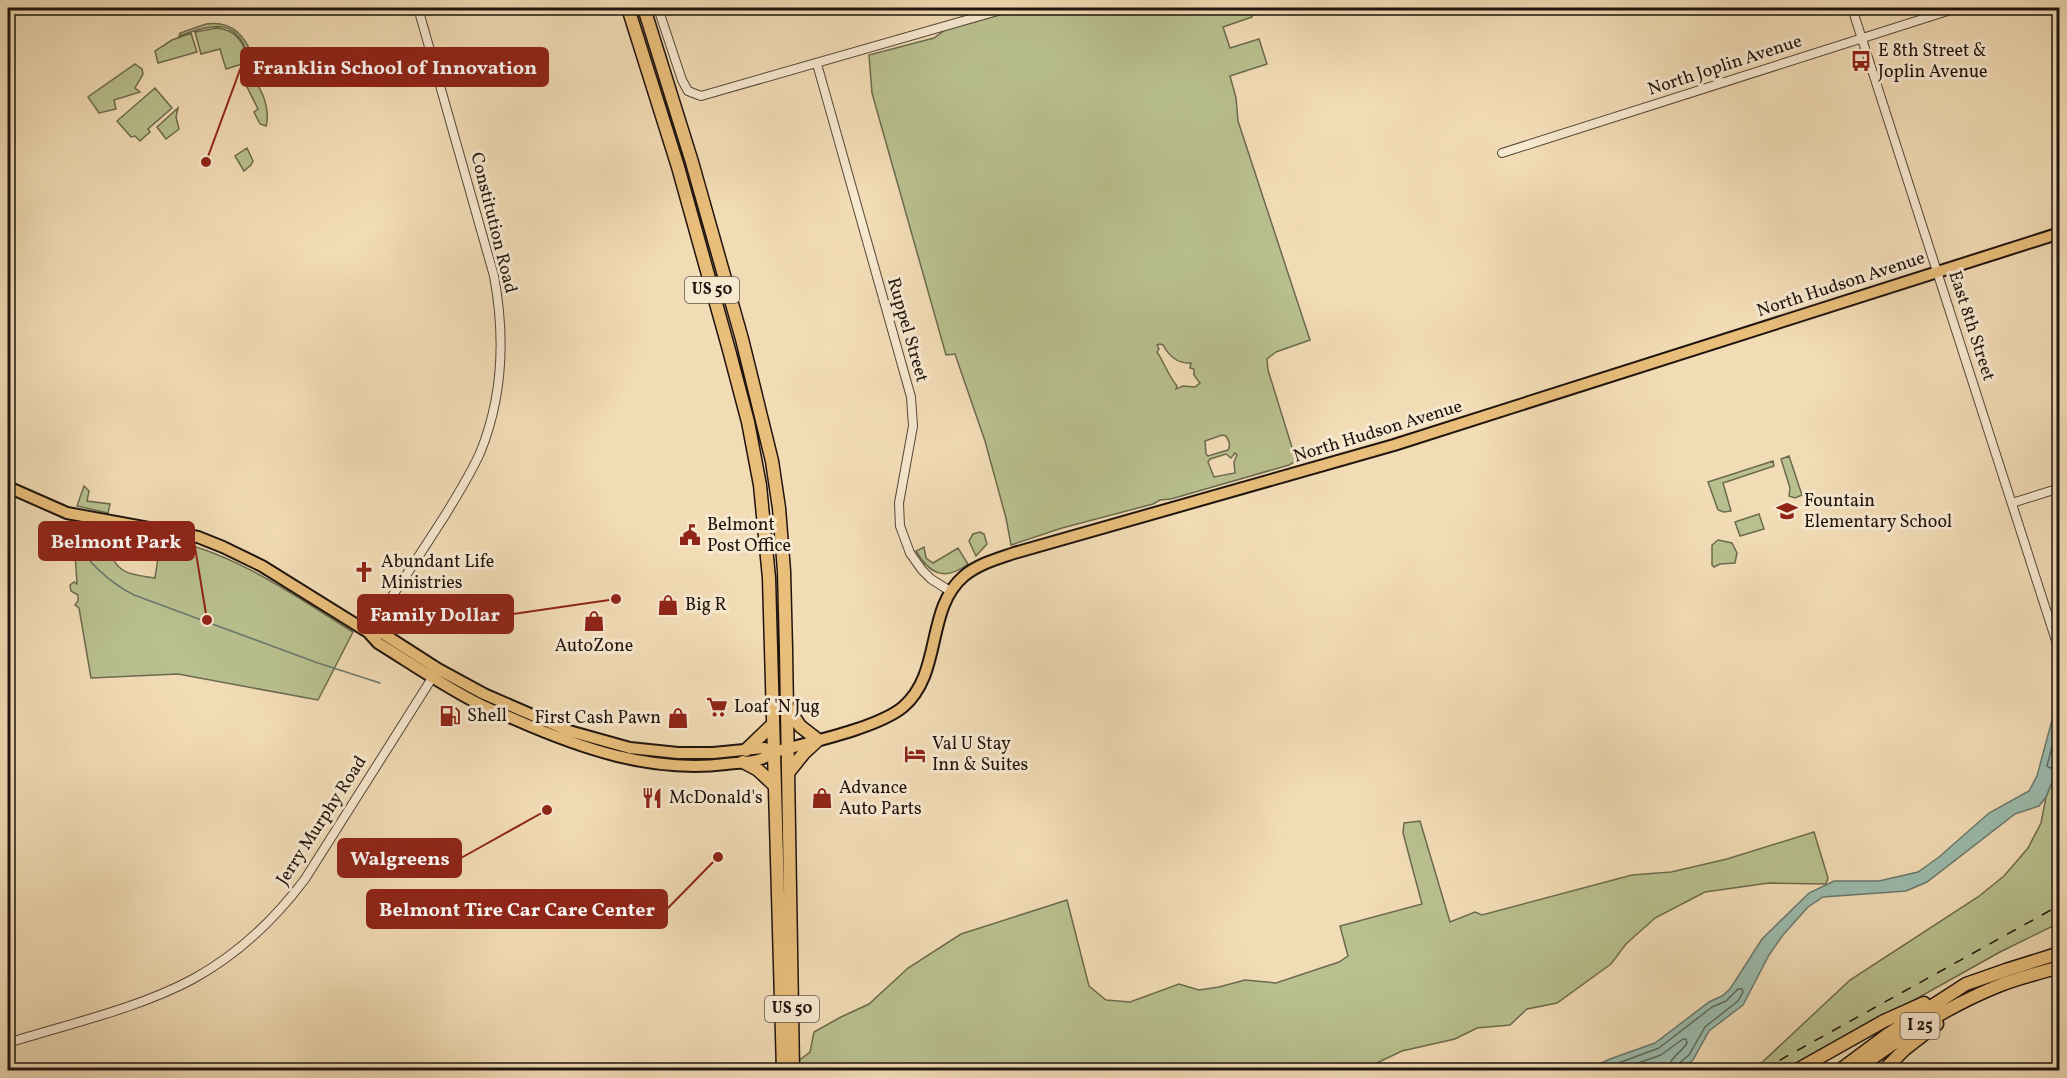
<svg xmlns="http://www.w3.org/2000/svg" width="2067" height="1078" viewBox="0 0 2067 1078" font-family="Vollkorn,serif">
	<rect width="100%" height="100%" fill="#f2dcb6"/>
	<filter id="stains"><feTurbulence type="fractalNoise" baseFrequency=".00333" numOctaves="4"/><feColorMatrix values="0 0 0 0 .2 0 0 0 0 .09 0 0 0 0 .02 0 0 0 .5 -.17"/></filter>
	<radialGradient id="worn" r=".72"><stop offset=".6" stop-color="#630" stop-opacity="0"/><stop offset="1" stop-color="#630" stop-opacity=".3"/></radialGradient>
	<!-- green -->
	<path fill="#b9c08f" stroke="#6c6a4e" stroke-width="1.5" fill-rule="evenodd" d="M1023,8h226l3,9 -29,10 7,21 29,-9 8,25 -37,12 6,22 2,23 72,219 -34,12 -9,7 1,11 27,87 -1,5 -5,3 -118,34 -11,1 -7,4 -91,24 -51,17 -5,-27 -21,-77 -30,-87 -9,1 -74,-262 -3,-38 65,-17 11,-8zM1160,344l3,1c6,11 15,19 28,18l-1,5 4,1v6l6,8 -5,4 -12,-1 -7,3 1,-3c-8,-9 -13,-24 -20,-34l2,-3 -2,-4zM1222,435l4,1c3,5 5,9 2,14l-20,6 -2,-2 -1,-13zM1235,453l2,2 -3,7 1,11 -21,4 -6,-15 2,-3 16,-5 5,4z
		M206,24c27,-4 40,13 48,36l-4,1c-12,-44 -35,-38 -71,-25l1,-3z
		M217,28c21,2 27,16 32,34l-23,7 -6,-20 -19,5 -6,-22z
		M191,33l6,19 -39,11 -3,-12 17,-11z
		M135,64l7,5 1,5 -8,14 5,4 -26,8 2,9 -17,4 -11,-16z
		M255,82c9,10 15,31 11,44l-6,-2 -6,-12 4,-3 -12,-24z
		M155,88l17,20 -24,21 2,3 -10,9 -5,-5 -4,1 -14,-16z
		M178,108l-2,9 3,12 -13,10 -9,-12z
		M247,148l6,13 -2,4 -7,6 -9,-15z
		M1789,456l13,39 -7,3 -6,-2 1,-8 -9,-29z
		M1773,461l1,5 -51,17 8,28 -7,1 -6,-2 -10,-28z
		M84,486l5,5 -2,10 23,3 -2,9 -31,-7z
		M1759,514l5,15 -24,7 -5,-14z
		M73,523l42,8 -3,8 -18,-3 -3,17 22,5c7,18 26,17 42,20l6,-40c72,13 131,56 192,94l-35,68 -140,-26 -87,4 -12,-70 -4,-3 3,-4v-6l-7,-4 -1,-6 4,-3 3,2z
		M980,532l4,2 3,10 -11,12 -7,-15 4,-7z
		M1718,540l14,3 5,10 -2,10 -15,1 -6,3 -2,-2v-20z
		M924,547l2,11 7,5 25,-15 10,16c-23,17 -38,11 -52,-13z
		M2059,764v159l-59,29 -211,118h-35l96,-90 128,-83 26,-21 24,-28 13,-25 5,-26z
		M1420,821l30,101 25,-10 7,3 150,-40 39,-3 56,-13 87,-27 14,46 -2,6 -57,-1 -64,9 -50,26 -29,26 -15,20 -54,39 -30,6 -17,16 -33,3 -22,11 -53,12 -40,19h-564v-9l12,-9 4,-20 27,-15 28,-13 39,-36 53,-34 106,-34 22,86 17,14 24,2 49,-18 20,6 20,-3 26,-7 31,3 63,-21 9,-6 -8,-30 82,-22 -19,-71 1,-10z"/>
	<!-- water -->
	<path fill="#9bbcae" stroke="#69796e" stroke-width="1.5" d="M2059,701v63l-13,33 -7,9 -24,8 -88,68 -21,9 -83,6 -15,10 -25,28 -14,20 -26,50 -34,26 -16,29 -14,10h-93l24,-11 45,-16 54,-41 13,-6 8,-7 32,-50 47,-46 25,-12h45l39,-9 21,-15 50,-44 40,-22 8,-15 19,-71z"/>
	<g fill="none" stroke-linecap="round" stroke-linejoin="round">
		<!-- shore -->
		<path stroke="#5d685e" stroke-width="1.5" d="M2060,716l-13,50 3,2 10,-4
			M1600,1070l59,-22 53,-41 14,-6 12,-12h4l1,3 -5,9 -33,26 -16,28 -12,10 -1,5
			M1618,1070l43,-15 22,-16h3l1,4c-6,10 -18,15 -19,27"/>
		<!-- stream -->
		<path stroke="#69796e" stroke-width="1.5" d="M69,533c17,27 37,48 65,62l184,68 62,20"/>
		<defs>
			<path id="minor" d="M658,8l24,72 6,11 13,5 307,-88
				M1852,8l208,645
				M817,64l94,333 2,29 -14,77 1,23 10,27 12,17 9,9 19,12
				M1502,153l455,-145
				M2012,503l48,-15
				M368,632c26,-38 51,-76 76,-115 13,-21 26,-42 36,-64 23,-56 25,-118 14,-177l-76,-268
				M8,1043c60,-19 129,-34 185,-64 44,-24 82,-60 112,-100l129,-204"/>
			<path id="major" d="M8,487l59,26 131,24 25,10 39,19 106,66 10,11c34,21 67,44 103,62 10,5 22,9 33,14 68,30 138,54 212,45 17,-2 35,-1 48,-12 33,-9 104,-24 129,-45 40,-34 22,-98 61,-131 14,-12 33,-17 50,-23l380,-108 666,-212
				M368,632l14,1 56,36 46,25 85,37 61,17 48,5h35l52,-5 9,4"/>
			<path id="highway" d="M628,8l50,159 51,183 19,72 12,63 9,93 14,492
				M644,8l48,154 50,177 30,122 7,47 5,63 2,79 7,420
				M788,708l12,18 18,14 -14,13 -16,20
				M746,750l27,-26
				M743,762l15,8 16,15
				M1797,1070l87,-49 40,-18
				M1840,1070l47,-35 79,-51 40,-14 54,-17
				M1856,1070c45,-33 90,-63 142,-84 20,-8 41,-13 62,-19
				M1884,1070l21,-21 32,-25"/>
		</defs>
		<!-- minor casing -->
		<use href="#minor" stroke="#544638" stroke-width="10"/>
		<!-- major casing -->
		<use href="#major" stroke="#1f140e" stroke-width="14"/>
		<!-- highway casing -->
		<use href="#highway" stroke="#1f140e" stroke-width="15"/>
		<!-- minor -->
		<use href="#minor" stroke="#f7e8d0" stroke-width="8"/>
		<!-- major -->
		<use href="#major" stroke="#e9be7b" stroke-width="10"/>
		<!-- highway -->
		<use href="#highway" stroke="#e9be7b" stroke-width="12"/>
		<!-- rail -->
		<path stroke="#1f140e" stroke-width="1.5" stroke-dasharray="10 10" stroke-linecap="butt" d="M1762,1070l298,-165"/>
	</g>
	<!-- icons -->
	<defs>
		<symbol id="bus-bare" viewBox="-9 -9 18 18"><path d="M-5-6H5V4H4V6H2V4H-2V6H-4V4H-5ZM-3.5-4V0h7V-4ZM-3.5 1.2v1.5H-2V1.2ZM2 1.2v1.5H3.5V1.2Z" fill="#8f2418" stroke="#f7e8d0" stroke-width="2.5" paint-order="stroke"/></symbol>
		<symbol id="school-bare" viewBox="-9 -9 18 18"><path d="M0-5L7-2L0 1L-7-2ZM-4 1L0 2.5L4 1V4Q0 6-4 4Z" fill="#8f2418" stroke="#f7e8d0" stroke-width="2.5" paint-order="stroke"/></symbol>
		<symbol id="civic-bare" viewBox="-9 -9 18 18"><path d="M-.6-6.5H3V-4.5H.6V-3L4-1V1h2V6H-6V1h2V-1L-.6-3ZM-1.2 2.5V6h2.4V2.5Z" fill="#8f2418" stroke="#f7e8d0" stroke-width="2.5" paint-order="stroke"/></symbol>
		<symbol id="church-bare" viewBox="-9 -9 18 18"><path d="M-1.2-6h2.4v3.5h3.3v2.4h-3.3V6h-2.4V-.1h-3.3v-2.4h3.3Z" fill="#8f2418" stroke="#f7e8d0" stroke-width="2.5" paint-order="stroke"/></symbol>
		<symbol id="shop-bare" viewBox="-9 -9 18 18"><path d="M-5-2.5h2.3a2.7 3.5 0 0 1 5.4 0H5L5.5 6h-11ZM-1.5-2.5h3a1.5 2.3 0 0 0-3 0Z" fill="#8f2418" stroke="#f7e8d0" stroke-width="2.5" paint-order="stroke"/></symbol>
		<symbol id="supermarket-bare" viewBox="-9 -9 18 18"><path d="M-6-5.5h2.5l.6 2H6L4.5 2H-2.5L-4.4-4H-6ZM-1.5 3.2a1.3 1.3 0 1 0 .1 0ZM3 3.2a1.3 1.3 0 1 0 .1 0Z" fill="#8f2418" stroke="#f7e8d0" stroke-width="2.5" paint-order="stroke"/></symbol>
		<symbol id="fuel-bare" viewBox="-9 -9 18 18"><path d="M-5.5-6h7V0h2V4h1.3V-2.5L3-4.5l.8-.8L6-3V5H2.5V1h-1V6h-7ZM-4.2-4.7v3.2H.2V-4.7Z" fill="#8f2418" stroke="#f7e8d0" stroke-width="2.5" paint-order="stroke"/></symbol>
		<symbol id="hotel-bare" viewBox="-9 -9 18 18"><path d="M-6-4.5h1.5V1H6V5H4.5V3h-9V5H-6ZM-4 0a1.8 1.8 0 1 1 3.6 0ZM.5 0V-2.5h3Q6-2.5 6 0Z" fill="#8f2418" stroke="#f7e8d0" stroke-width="2.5" paint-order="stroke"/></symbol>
		<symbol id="restaurant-bare" viewBox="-9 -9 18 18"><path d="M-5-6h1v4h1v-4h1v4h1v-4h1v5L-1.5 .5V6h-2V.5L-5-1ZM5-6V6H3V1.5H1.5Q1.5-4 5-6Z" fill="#8f2418" stroke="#f7e8d0" stroke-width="2.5" paint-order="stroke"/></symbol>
	</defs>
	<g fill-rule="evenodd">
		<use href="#bus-bare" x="1846" y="46" width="30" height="30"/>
		<use href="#school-bare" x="1772" y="496" width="30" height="30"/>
		<use href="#civic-bare" x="675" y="520" width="30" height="30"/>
		<use href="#church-bare" x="349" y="557" width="30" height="30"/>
		<use href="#shop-bare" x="653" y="590" width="30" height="30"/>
		<use href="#shop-bare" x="579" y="606" width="30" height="30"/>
		<use href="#supermarket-bare" x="702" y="692" width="30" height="30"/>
		<use href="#fuel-bare" x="435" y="701" width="30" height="30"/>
		<use href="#shop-bare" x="663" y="703" width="30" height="30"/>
		<use href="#hotel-bare" x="900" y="739" width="30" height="30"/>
		<use href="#restaurant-bare" x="637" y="783" width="30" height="30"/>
		<use href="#shop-bare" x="807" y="783" width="30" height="30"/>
	</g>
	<g text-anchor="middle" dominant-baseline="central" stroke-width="6" stroke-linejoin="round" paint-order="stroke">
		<!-- shield labels -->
		<g fill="#f7e8d0" stroke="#605448" stroke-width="1.5">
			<rect x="685" y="277" width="54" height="26" rx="4.5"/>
			<rect x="765" y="996" width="54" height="26" rx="4.5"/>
			<rect x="1900.5" y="1013" width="39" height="26" rx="4.5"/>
		</g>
		<g font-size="16" font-weight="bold" fill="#1f140e">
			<text x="712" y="290">US 50</text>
			<text x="792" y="1009">US 50</text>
			<text x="1920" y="1026">I 25</text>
		</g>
		<!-- poi labels -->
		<g font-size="18" fill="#1f140e" stroke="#f7e8d0" text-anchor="start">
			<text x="1878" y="51">E 8th Street &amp;<tspan x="1878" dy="21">Joplin Avenue</tspan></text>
			<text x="1804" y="501">Fountain<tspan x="1804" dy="21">Elementary School</tspan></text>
			<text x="707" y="525">Belmont<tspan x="707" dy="21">Post Office</tspan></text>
			<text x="381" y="562">Abundant Life<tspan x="381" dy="21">Ministries</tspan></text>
			<text x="685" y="605">Big R</text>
			<text x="594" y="646" text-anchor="middle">AutoZone</text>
			<text x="734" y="707">Loaf 'N Jug</text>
			<text x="467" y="716">Shell</text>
			<text x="661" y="718" text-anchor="end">First Cash Pawn</text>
			<text x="932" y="744">Val U Stay<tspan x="932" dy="21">Inn &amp; Suites</tspan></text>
			<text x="839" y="788">Advance<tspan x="839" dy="21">Auto Parts</tspan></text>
			<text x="669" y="798">McDonald's</text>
		</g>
		<!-- street labels -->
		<g font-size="18" fill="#1f140e" stroke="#f7e8d0">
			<text transform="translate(1725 66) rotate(-18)">North Joplin Avenue</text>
			<text transform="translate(493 223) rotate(76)">Constitution Road</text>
			<text transform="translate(1841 285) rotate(-18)">North Hudson Avenue</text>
			<text transform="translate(1971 326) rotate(72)">East 8th Street</text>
			<text transform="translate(907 330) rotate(74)">Ruppel Street</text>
			<text transform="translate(1378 432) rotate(-17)">North Hudson Avenue</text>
			<text transform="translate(322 821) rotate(-57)">Jerry Murphy Road</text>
		</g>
	</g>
	<!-- callouts -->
	<path fill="none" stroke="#8f2418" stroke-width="2" d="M206 162L241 67M207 620L194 541M616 599L513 614M547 810L461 858M718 857L667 909"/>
	<g fill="#8f2418" stroke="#f7e8d0" stroke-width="2">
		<circle cx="206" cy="162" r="6"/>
		<circle cx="207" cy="620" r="6"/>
		<circle cx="616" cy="599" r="6"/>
		<circle cx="547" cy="810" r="6"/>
		<circle cx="718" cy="857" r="6"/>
	</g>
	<g fill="#8f2418" stroke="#8f2418" stroke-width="2">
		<rect x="241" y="48" width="307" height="38" rx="6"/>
		<rect x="39" y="522" width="155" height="38" rx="6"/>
		<rect x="358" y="595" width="155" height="38" rx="6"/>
		<rect x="338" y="839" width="123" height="38" rx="6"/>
		<rect x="367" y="890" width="300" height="38" rx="6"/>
	</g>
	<g font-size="20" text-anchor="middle" font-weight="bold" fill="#fff">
		<text x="395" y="74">Franklin School of Innovation</text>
		<text x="116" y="548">Belmont Park</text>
		<text x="435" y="621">Family Dollar</text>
		<text x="400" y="865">Walgreens</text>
		<text x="517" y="916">Belmont Tire Car Care Center</text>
	</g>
	<!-- margin -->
	<rect width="2067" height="1078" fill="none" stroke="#f2dcb6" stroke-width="30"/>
	<rect x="9" y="9" width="2049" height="1060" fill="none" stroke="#1f140e" stroke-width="3"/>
	<rect x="15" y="15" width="2037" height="1048" fill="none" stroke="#1f140e" stroke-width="1.5"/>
	<rect width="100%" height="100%" filter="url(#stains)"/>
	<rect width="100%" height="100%" fill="url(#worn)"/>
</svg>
